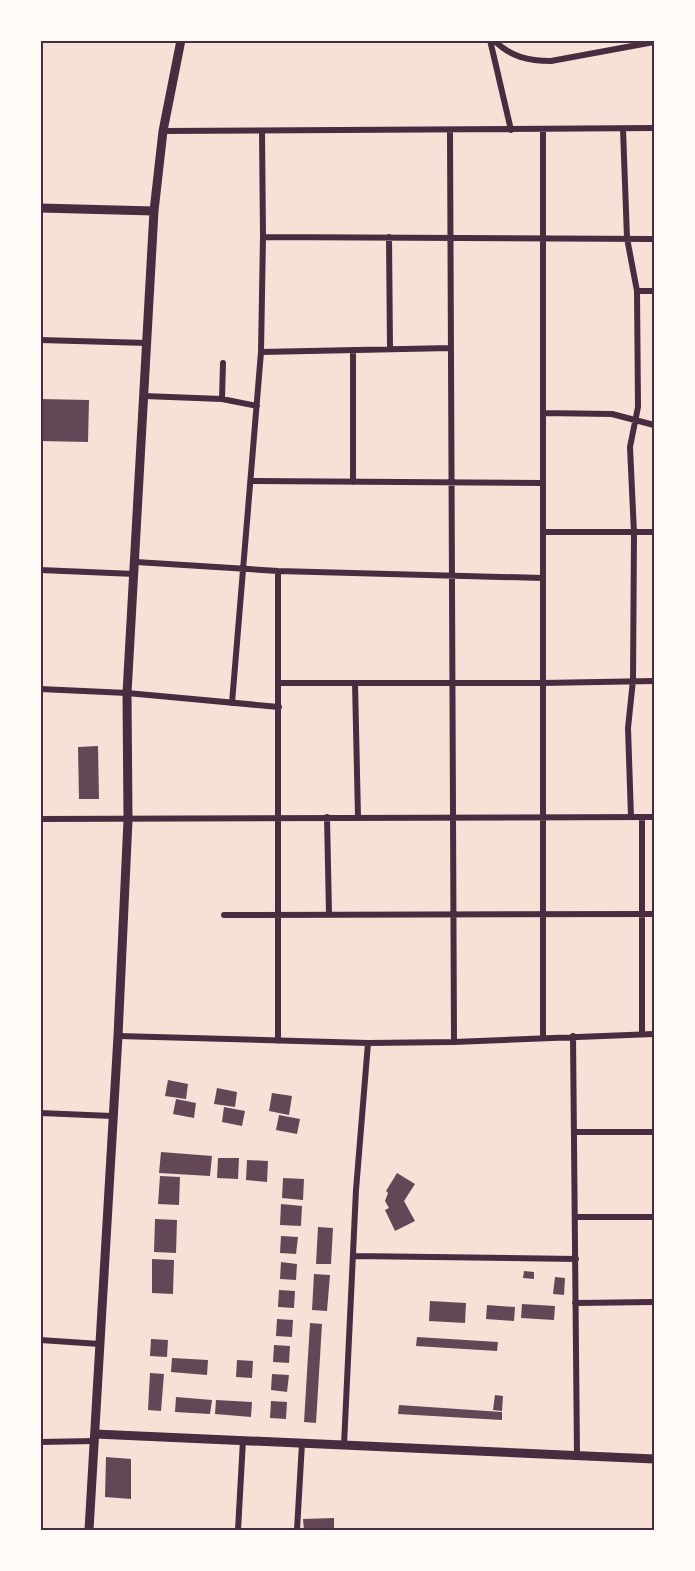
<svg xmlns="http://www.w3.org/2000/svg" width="695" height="1571" viewBox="0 0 695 1571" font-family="'DejaVu Sans',sans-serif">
	<rect width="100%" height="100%" fill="#f7e1d7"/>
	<!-- building -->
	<path fill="#644757" d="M40,399l49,1 -1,42 -48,-1z
		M98,746l1,53h-20l-1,-52z
		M168,1080l20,4 -2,15 -21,-3z
		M217,1088l20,4 -2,15 -21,-3z
		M272,1093l20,3 -3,19 -20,-4z
		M176,1099l20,4 -2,15 -21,-4z
		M224,1107l21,4 -3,15 -20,-4z
		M279,1115l21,4 -3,15 -21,-4z
		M161,1152l51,4 -2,20 -51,-3z
		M218,1158h21l-1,21 -21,-1z
		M247,1160l21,1 -1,21 -21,-2z
		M397,1173l18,11 -11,17 11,20 -20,10 -10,-21 4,-2 -4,-7 3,-8 -2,-2z
		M160,1176l20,1 -1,28 -21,-1z
		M283,1178l21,1 -1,21 -21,-2z
		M281,1204l21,2 -1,20 -21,-1z
		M155,1219l22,1 -1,33 -22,-1z
		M318,1227l15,1 -2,36h-15z
		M281,1236l17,1 -2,17 -16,-1z
		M152,1259l22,1 -1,34 -21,-1z
		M281,1262l16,2 -1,16 -16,-1z
		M524,1271l10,1v7l-11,-1z
		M314,1274l16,1 -3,36 -15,-1z
		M555,1277l10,1 -1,17 -11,-1z
		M279,1290l16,1 -1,17 -16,-1z
		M430,1301l36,2 -1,20 -36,-2z
		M522,1304l33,2 -1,14 -33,-2z
		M487,1305l28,2 -1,14 -28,-2z
		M277,1319l16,1 -1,17 -16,-1z
		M310,1323l12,1 -6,99 -12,-1z
		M417,1337l81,5 -1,9 -81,-5z
		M151,1339l17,1 -1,17 -17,-1z
		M274,1345l16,1 -1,17 -16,-1z
		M172,1358l36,2 -1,15 -36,-3z
		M237,1360l16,1 -1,17 -16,-1z
		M150,1373l14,1 -3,37 -13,-1z
		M272,1374l17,1 -2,17 -16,-2z
		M495,1395l8,1 -1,15 -9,-1z
		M176,1397l36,3 -2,14 -35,-2z
		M216,1400l36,2 -1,15 -36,-3z
		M271,1401l16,1 -1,17 -16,-1z
		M399,1405l103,7v8l-104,-6z
		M106,1457l25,2v40l-26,-2z
		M334,1518v12h-30l-1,-11z"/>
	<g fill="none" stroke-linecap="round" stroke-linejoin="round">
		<!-- minor -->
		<path stroke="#4a2c40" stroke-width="6" d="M490,40l21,90
			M494,40c16,17 35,21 57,21l103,-19
			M623,129l4,109 10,53 1,116 -8,40 4,86 -1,147 -5,48 3,89
			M163,131l491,-3
			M450,131l4,911
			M263,237l391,2
			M389,237l1,112
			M637,291h17
			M40,340l107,3
			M353,350v132
			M261,352l190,-4
			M144,396l78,3 35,7
			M222,399l1,-36
			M543,413l69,1 42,11
			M251,481l292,2
			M543,532h111
			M136,562l142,9 265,7
			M40,570l95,4
			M279,683h264l111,-2
			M355,683l3,134
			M40,689l87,4 152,14
			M232,703l29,-351 2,-115 -1,-106
			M327,817l2,97
			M642,817v217
			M40,819l614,-2
			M224,915l430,-1
			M118,1036l250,7 86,-1 200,-8
			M573,1036l4,419
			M543,1038v-908
			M278,1041v-470
			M40,1113l72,3
			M574,1132h80
			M576,1217h78
			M353,1256l223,3
			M575,1303l79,-1
			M40,1340l60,4
			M40,1442l54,-1
			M344,1445l12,-255 12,-147
			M238,1530l5,-90
			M297,1530l5,-87"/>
		<!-- tertiary -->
		<path stroke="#4a2c40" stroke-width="9" d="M40,208l114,3
			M95,1434l559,25
			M89,1530l29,-494 10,-216 -1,-127 27,-482 9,-80 18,-91"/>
	</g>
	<!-- border -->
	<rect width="695" height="1571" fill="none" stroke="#fffaf5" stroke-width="84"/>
	<rect x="42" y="42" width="611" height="1487" fill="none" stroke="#4a2c40" stroke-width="2"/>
</svg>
